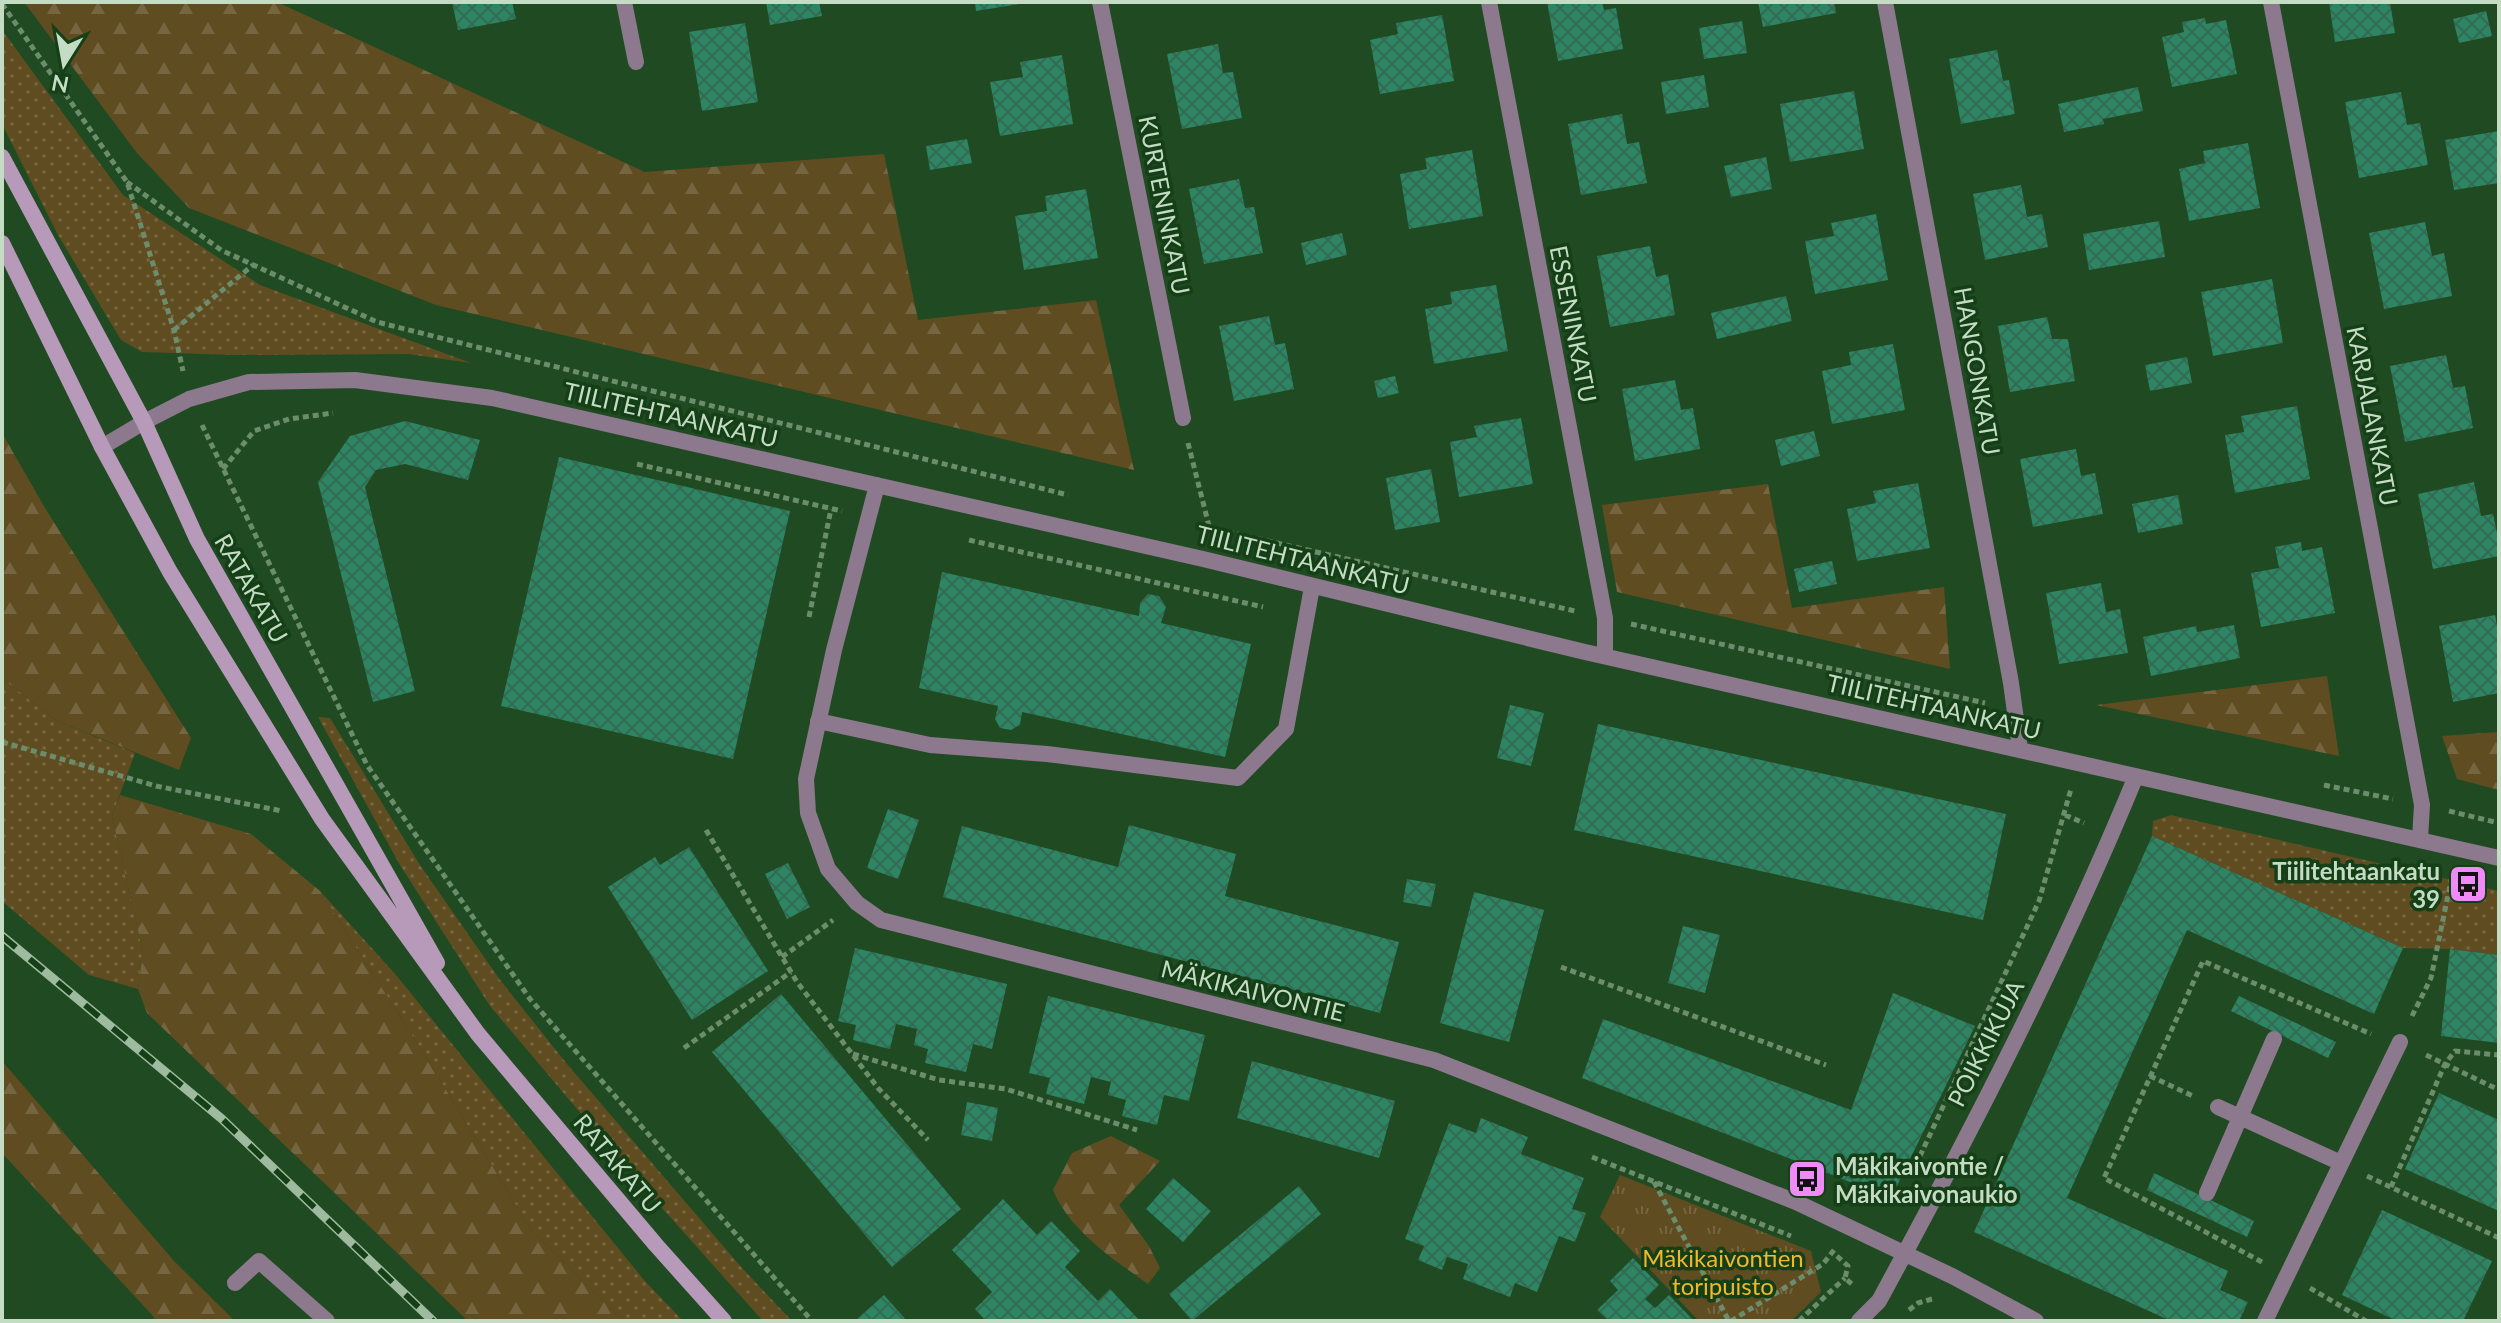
<svg xmlns="http://www.w3.org/2000/svg" width="2501" height="1323" viewBox="0 0 2501 1323" font-family="Lato,sans-serif">
	<defs>
		<pattern id="grass-dots" width="8" height="8" patternUnits="userSpaceOnUse" patternTransform="scale(2)"><rect width="8" height="8" fill="#604c21"/><path d="M2 2h.1M6 6h.1" fill="none" stroke="#756540" stroke-width="1.8" stroke-linecap="round"/></pattern>
		<pattern id="forest-firs" width="22" height="20" patternUnits="userSpaceOnUse" patternTransform="scale(2)"><rect width="22" height="20" fill="#604c21"/><path d="M5 1l3.5 6h-7zM16 11l3.5 6h-7z" fill="#756540"/></pattern>
		<pattern id="park-tufts" width="24" height="20" patternUnits="userSpaceOnUse" patternTransform="scale(2)"><rect width="24" height="20" fill="#604c21"/><path d="M3 7l-1-3M5 7V3M7 7l1-3M15 17l-1-3M17 17v-4M19 17l1-3" fill="none" stroke="#756540"/></pattern>
		<pattern id="building-cross-hatch" width="8" height="8" patternUnits="userSpaceOnUse" patternTransform="scale(2)"><rect width="8" height="8" fill="#2d8563"/><path d="M0 0l8 8M0 8l8-8" fill="none" stroke="#336a53"/></pattern>
	</defs>
	<rect width="100%" height="100%" fill="#204a21"/>
	<!-- grass -->
	<path fill="url(#grass-dots)" d="M2,30l121,165 137,90 211,78 -63,-9 -174,1 -92,-3 -21,-12 -63,-105 -56,-111z
		M2,678l55,43 78,32 -23,63 31,137 -5,36 -49,-14 -87,-74z
		M318,717l12,1 90,147 80,115 67,84 175,204 50,53h-29l-126,-141 -147,-174 -90,-141z
		M2171,815l328,76v64l-49,-6 -47,-1 -251,-112 1,-15z
		M320,891l76,84 248,305 39,41h-59l-93,-91 -100,-165z"/>
	<!-- forest -->
	<path fill="url(#forest-firs)" d="M24,2h253l368,170 239,-18 34,166 178,-20 38,170 -698,-165 -247,-97 -52,-55z
		M2,433l43,75 146,230 -12,32 -122,-49 -55,-43z
		M1768,484l24,124 152,-21 6,82 -333,-77 -15,-87z
		M2327,676l12,80 -243,-51z
		M2499,732v58l-42,-11 -15,-43z
		M120,795l131,39 69,57 111,174 100,165 93,91h-156l-321,-308 -9,-24 5,-36 -31,-137z
		M2,1061l172,200 61,60h-82l1,-4 -152,-164z
		M1111,1136l49,25 -41,44 30,41 11,22 -12,16c-35,-25 -78,-53 -95,-94l19,-37z"/>
	<!-- park -->
	<path fill="url(#park-tufts)" d="M1620,1175l191,76 10,41 -30,29h-92l-99,-104z"/>
	<!-- building -->
	<path fill="url(#building-cross-hatch)" d="M452,2h60l4,17 -58,11z
		M766,2h53l3,14 -52,9z
		M975,2h44v2l-43,7z
		M1547,2h55l2,8 12,-2 7,41 -65,12z
		M1758,2h76l2,11 -73,14z
		M2329,2h61l5,31 -60,9z
		M2486,11l6,25 -33,7 -6,-24z
		M1442,15l12,66 -74,13 -10,-54 28,-6 -2,-11z
		M2205,18l1,6 20,-4 11,54 -65,13 -10,-50 22,-5 -2,-10z
		M1742,21l5,32 -43,6 -5,-31z
		M745,23l13,79 -56,9 -13,-79z
		M1218,44l5,29 10,-1 9,46 -60,11 -15,-75z
		M1997,50l6,31 6,-1 6,34 -54,10 -12,-65z
		M1062,55l11,69 -73,12 -10,-54 33,-5 -3,-15z
		M1704,75l5,32 -43,7 -5,-32z
		M2138,87l5,24 -40,8 1,5 -40,8 -6,-28z
		M1854,91l10,58 -74,13 -10,-58z
		M2401,92l6,33 13,-2 8,42 -69,13 -14,-76z
		M1622,114l5,30 12,-2 8,41 -66,12 -13,-71z
		M2499,131v52l-45,7 -9,-50z
		M967,139l5,24 -42,7 -4,-24z
		M2248,143l12,65 -71,13 -10,-52 26,-6 -2,-12z
		M1472,150l11,66 -74,13 -9,-55 27,-5 -2,-11z
		M1766,157l6,32 -41,8 -7,-31z
		M1239,179l6,29 9,-1 9,46 -59,11 -15,-75z
		M2021,185l6,32 15,-3 6,33 -63,13 -12,-66z
		M1086,189l12,69 -74,12 -9,-54 32,-5 -2,-15z
		M1876,214l12,66 -73,14 -10,-53 29,-5 -3,-13z
		M2159,221l6,36 -76,13 -6,-36z
		M2425,222l7,34 12,-3 8,43 -68,13 -15,-76z
		M1342,233l5,22 -41,10 -5,-22z
		M1650,246l6,31 12,-3 7,41 -65,12 -13,-71z
		M2272,279l11,64 -70,13 -12,-64z
		M1496,285l12,66 -74,13 -9,-55 27,-5 -2,-12z
		M1786,296l6,25 -75,18 -6,-26z
		M1269,316l6,29 10,-2 9,46 -60,12 -15,-75z
		M2047,317l5,22h16l7,42 -65,11 -12,-66z
		M1893,344l12,66 -73,14 -10,-53 29,-6 -2,-13z
		M2446,355l7,33 12,-2 8,42 -68,14 -15,-76z
		M2187,357l5,26 -42,8 -5,-26z
		M1395,376l4,17 -21,5 -4,-17z
		M1675,380l6,30 12,-2 7,41 -65,12 -13,-72z
		M2297,406l13,73 -75,14 -10,-58 19,-3 -3,-16z
		M1521,418l12,66 -74,13 -9,-55 27,-5 -3,-11z
		M405,421l75,19 -12,40 -63,-16 -29,6 -11,17 50,204 -42,11 -55,-220 32,-46z
		M1814,431l6,25 -39,10 -6,-26z
		M2076,449l5,27 14,-3 8,41 -70,13 -13,-68z
		M559,457l231,54 -57,248 -232,-53z
		M1431,469l9,53 -45,8 -9,-52z
		M2474,482l7,34 12,-2 6,29v13l-66,13 -15,-75z
		M1918,483l12,65 -73,13 -10,-52 29,-6 -3,-12z
		M2178,495l5,29 -45,9 -6,-29z
		M2301,542l1,9 20,-4 13,66 -74,14 -10,-54 28,-5 -4,-21z
		M1832,561l5,23 -38,8 -5,-23z
		M942,572l197,44 1,-13 8,-9 11,2 7,11 -5,16 90,21 -26,113 -203,-45 -2,13 -9,5 -11,-2 -5,-9 3,-13 -79,-18z
		M2101,583l5,29 14,-3 8,44 -69,11 -13,-71z
		M2495,615l4,22v56l-46,9 -14,-76z
		M2234,625l6,33 -89,18 -8,-39 53,-11 1,6z
		M1510,705l34,8 -13,53 -34,-8z
		M1598,724l408,90 -23,106 -409,-90z
		M888,809l31,11 -21,59 -31,-11z
		M1129,825l107,29 -11,42 174,46 -19,71 -437,-116 19,-71 156,41z
		M2152,836l251,112 -29,66 -187,-84 -120,268 161,73 -8,19 28,12 -9,19h-68l-197,-89z
		M689,847l79,124 -76,49 -84,-133 47,-30 5,8z
		M788,863l22,44 -23,12 -22,-45z
		M1407,879l29,5 -5,23 -28,-5z
		M1474,892l70,18 -35,132 -69,-19z
		M1683,926l37,9 -15,58 -37,-10z
		M855,948l152,36 -15,65 -19,-5 -7,28 -41,-9 3,-14 -14,-4 3,-16 -21,-5 -6,25 -37,-9 3,-15 -18,-4z
		M2450,949l49,6v88l-58,-7z
		M1893,993l82,33 -84,172 -309,-120 21,-59 248,91z
		M781,994l180,215 -69,58 -180,-215z
		M1048,996l157,39 -16,66 -25,-6 -7,30 -35,-9 4,-16 -18,-5 3,-13 -20,-5 -7,27 -38,-10 4,-16 -21,-5z
		M2239,996l97,46 -8,16 -97,-47z
		M1252,1061l143,40 -16,57 -142,-40z
		M2439,1093l60,27v91l-94,-42z
		M967,1102l31,6 -6,33 -31,-6z
		M1481,1118l47,19 -7,17 63,24 -12,31 14,4 -11,29 -16,-6 -22,56 -22,-9 -5,14 -47,-18 5,-15 -21,-7 -5,13 -24,-10 6,-14 -19,-7 44,-116 27,10z
		M2154,1173l100,48 -7,16 -100,-47z
		M1173,1178l38,33 -28,31 -37,-33z
		M1299,1186l22,28 -129,107 -23,-27z
		M1003,1199l34,36 14,-14 29,30 -15,16 33,34 12,-12 30,32h-154l-11,-12 17,-17 -40,-42z
		M2382,1210l110,51 -29,60h-66l-55,-26z
		M1633,1258l26,27 -14,14 10,9 14,-13 25,26h-85l-12,-11 21,-20 -8,-9z
		M884,1295l23,26h-48l-2,-2z"/>
	<g fill="none" stroke-linecap="round" stroke-linejoin="round">
		<!-- path -->
		<path stroke="#6c8d6c" stroke-width="5" stroke-dasharray="6 4" stroke-linecap="butt" d="M2,4l125,178 47,148 9,41
			M127,182l94,68 156,72 691,173
			M174,330l79,-65
			M202,425l165,340 163,234 282,322
			M1188,443l21,83
			M637,464l205,47
			M223,469l31,-38 35,-12 44,-6
			M1198,525l377,86
			M969,540l294,67
			M809,617l22,-108
			M1631,624l354,79
			M2,742l154,44 126,25
			M2324,785l69,14
			M2449,811l50,12
			M2065,815l19,8
			M706,830l91,152 81,106 50,52
			M782,957l51,-37
			M1561,967l265,98
			M2412,1016l19,-38 21,-102
			M684,1048l107,-76
			M853,1054l86,26 67,9 131,41
			M2426,1055l73,35
			M2150,1076l43,20
			M1920,1156l119,-255 32,-112
			M1592,1157l199,79
			M2367,1176l132,62
			M1654,1182l75,139
			M2391,1187l54,-123 10,-13 44,4
			M1837,1256l11,10 -3,12 8,7
			M2262,1262l-158,-84 99,-217 168,73
			M2310,1288l56,33
			M1909,1310l9,-7 14,-4
			M1731,1321l92,-57 11,-14
			M1799,1321l46,-43"/>
		<!-- service -->
		<path stroke="#8c798d" stroke-width="16" d="M818,721l112,24 117,9 191,24 48,-49 26,-142
			M2218,1107l123,56
			M2207,1193l67,-154
			M235,1283l24,-22 68,60
			M2265,1321l135,-279"/>
		<!-- minor -->
		<path stroke="#8c798d" stroke-width="16" d="M624,2l12,60
			M1100,2l83,416
			M1489,2l116,616v38
			M1885,2l126,681 9,66
			M2271,2l151,803 -2,34
			M102,447l42,-25 45,-23 60,-17 106,-2 137,18 711,161 382,93 914,206
			M877,485l-43,165 -28,129 2,34 20,56 29,34 24,17 553,140 362,142 156,74 84,45
			M1859,1321l20,-20c93,-171 183,-345 257,-525"/>
		<!-- secondary -->
		<path stroke="#b799b9" stroke-width="16" d="M2,157l142,265 53,117 240,424
			M2,243l100,204 68,125 152,247 156,215 178,211 68,76"/>
		<defs>
			<path id="rail" d="M2,936l220,183 211,202"/>
		</defs>
		<!-- rail casing -->
		<use href="#rail" stroke="#9fbb9f" stroke-width="9"/>
		<!-- rail -->
		<use href="#rail" stroke="#153f16" stroke-width="6" stroke-dasharray="18" stroke-linecap="butt"/>
	</g>
	<!-- icons -->
	<defs>
		<symbol id="bus-square" viewBox="-11 -11 22 22"><rect x="-9" y="-9" width="18" height="18" rx="4" fill="#ee8bf8" stroke="#153f16"/><path d="M-5-6H5V4H4V6H2V4H-2V6H-4V4H-5ZM-3.5-4V0h7V-4ZM-3.5 1.2v1.5H-2V1.2ZM2 1.2v1.5H3.5V1.2Z" fill="#111"/></symbol>
	</defs>
	<g fill-rule="evenodd">
		<use href="#bus-square" x="2446" y="862" width="44" height="44"/>
		<use href="#bus-square" x="1785" y="1157" width="44" height="44"/>
	</g>
	<g text-anchor="middle" dominant-baseline="central" stroke-width="7" stroke-linejoin="round" paint-order="stroke">
		<!-- street labels -->
		<g font-size="24" fill="#c5dcc4" stroke="#153f16">
			<text transform="translate(1165 205) rotate(79)">KURTENINKATU</text>
			<text transform="translate(1574 324) rotate(79)">ESSENINKATU</text>
			<text transform="translate(1978 371) rotate(80)">HANGONKATU</text>
			<text transform="translate(671 414) rotate(13)">TIILITEHTAANKATU</text>
			<text transform="translate(2373 416) rotate(79)">KARJALANKATU</text>
			<text transform="translate(1303 559) rotate(14)">TIILITEHTAANKATU</text>
			<text transform="translate(252 588) rotate(60)">RATAKATU</text>
			<text transform="translate(1934 706) rotate(13)">TIILITEHTAANKATU</text>
			<text transform="translate(1253 990) rotate(14)">MÄKIKAIVONTIE</text>
			<text transform="translate(1985 1043) rotate(-63)">POIKKIKUJA</text>
			<text transform="translate(618 1163) rotate(50)">RATAKATU</text>
		</g>
		<!-- poi labels -->
		<g font-size="24" font-weight="bold" fill="#c5dcc4" stroke="#153f16" text-anchor="end">
			<text x="2440" y="870">Tiilitehtaankatu<tspan x="2440" dy="28">39</tspan></text>
			<text x="1835" y="1165" text-anchor="start">Mäkikaivontie /<tspan x="1835" dy="28">Mäkikaivonaukio</tspan></text>
		</g>
		<!-- park labels -->
		<g font-size="24" fill="#f2b82c" stroke="#153f16">
			<text x="1723" y="1257">Mäkikaivontien<tspan x="1723" dy="28">toripuisto</tspan></text>
		</g>
	</g>
	<!-- border -->
	<rect width="2501" height="1323" fill="none" stroke="#c5dcc4" stroke-width="8"/>
	<!-- north arrow -->
	<g transform="translate(64 64) rotate(191)" stroke="#153f16" stroke-width="6" paint-order="stroke">
	<path d="M0-6L14 30L0 20L-14 30Z" fill="#c5dcc4"/>
	<text y="-12" font-size="22" font-weight="bold" text-anchor="middle" fill="#c5dcc4">N</text>
	</g>
</svg>
